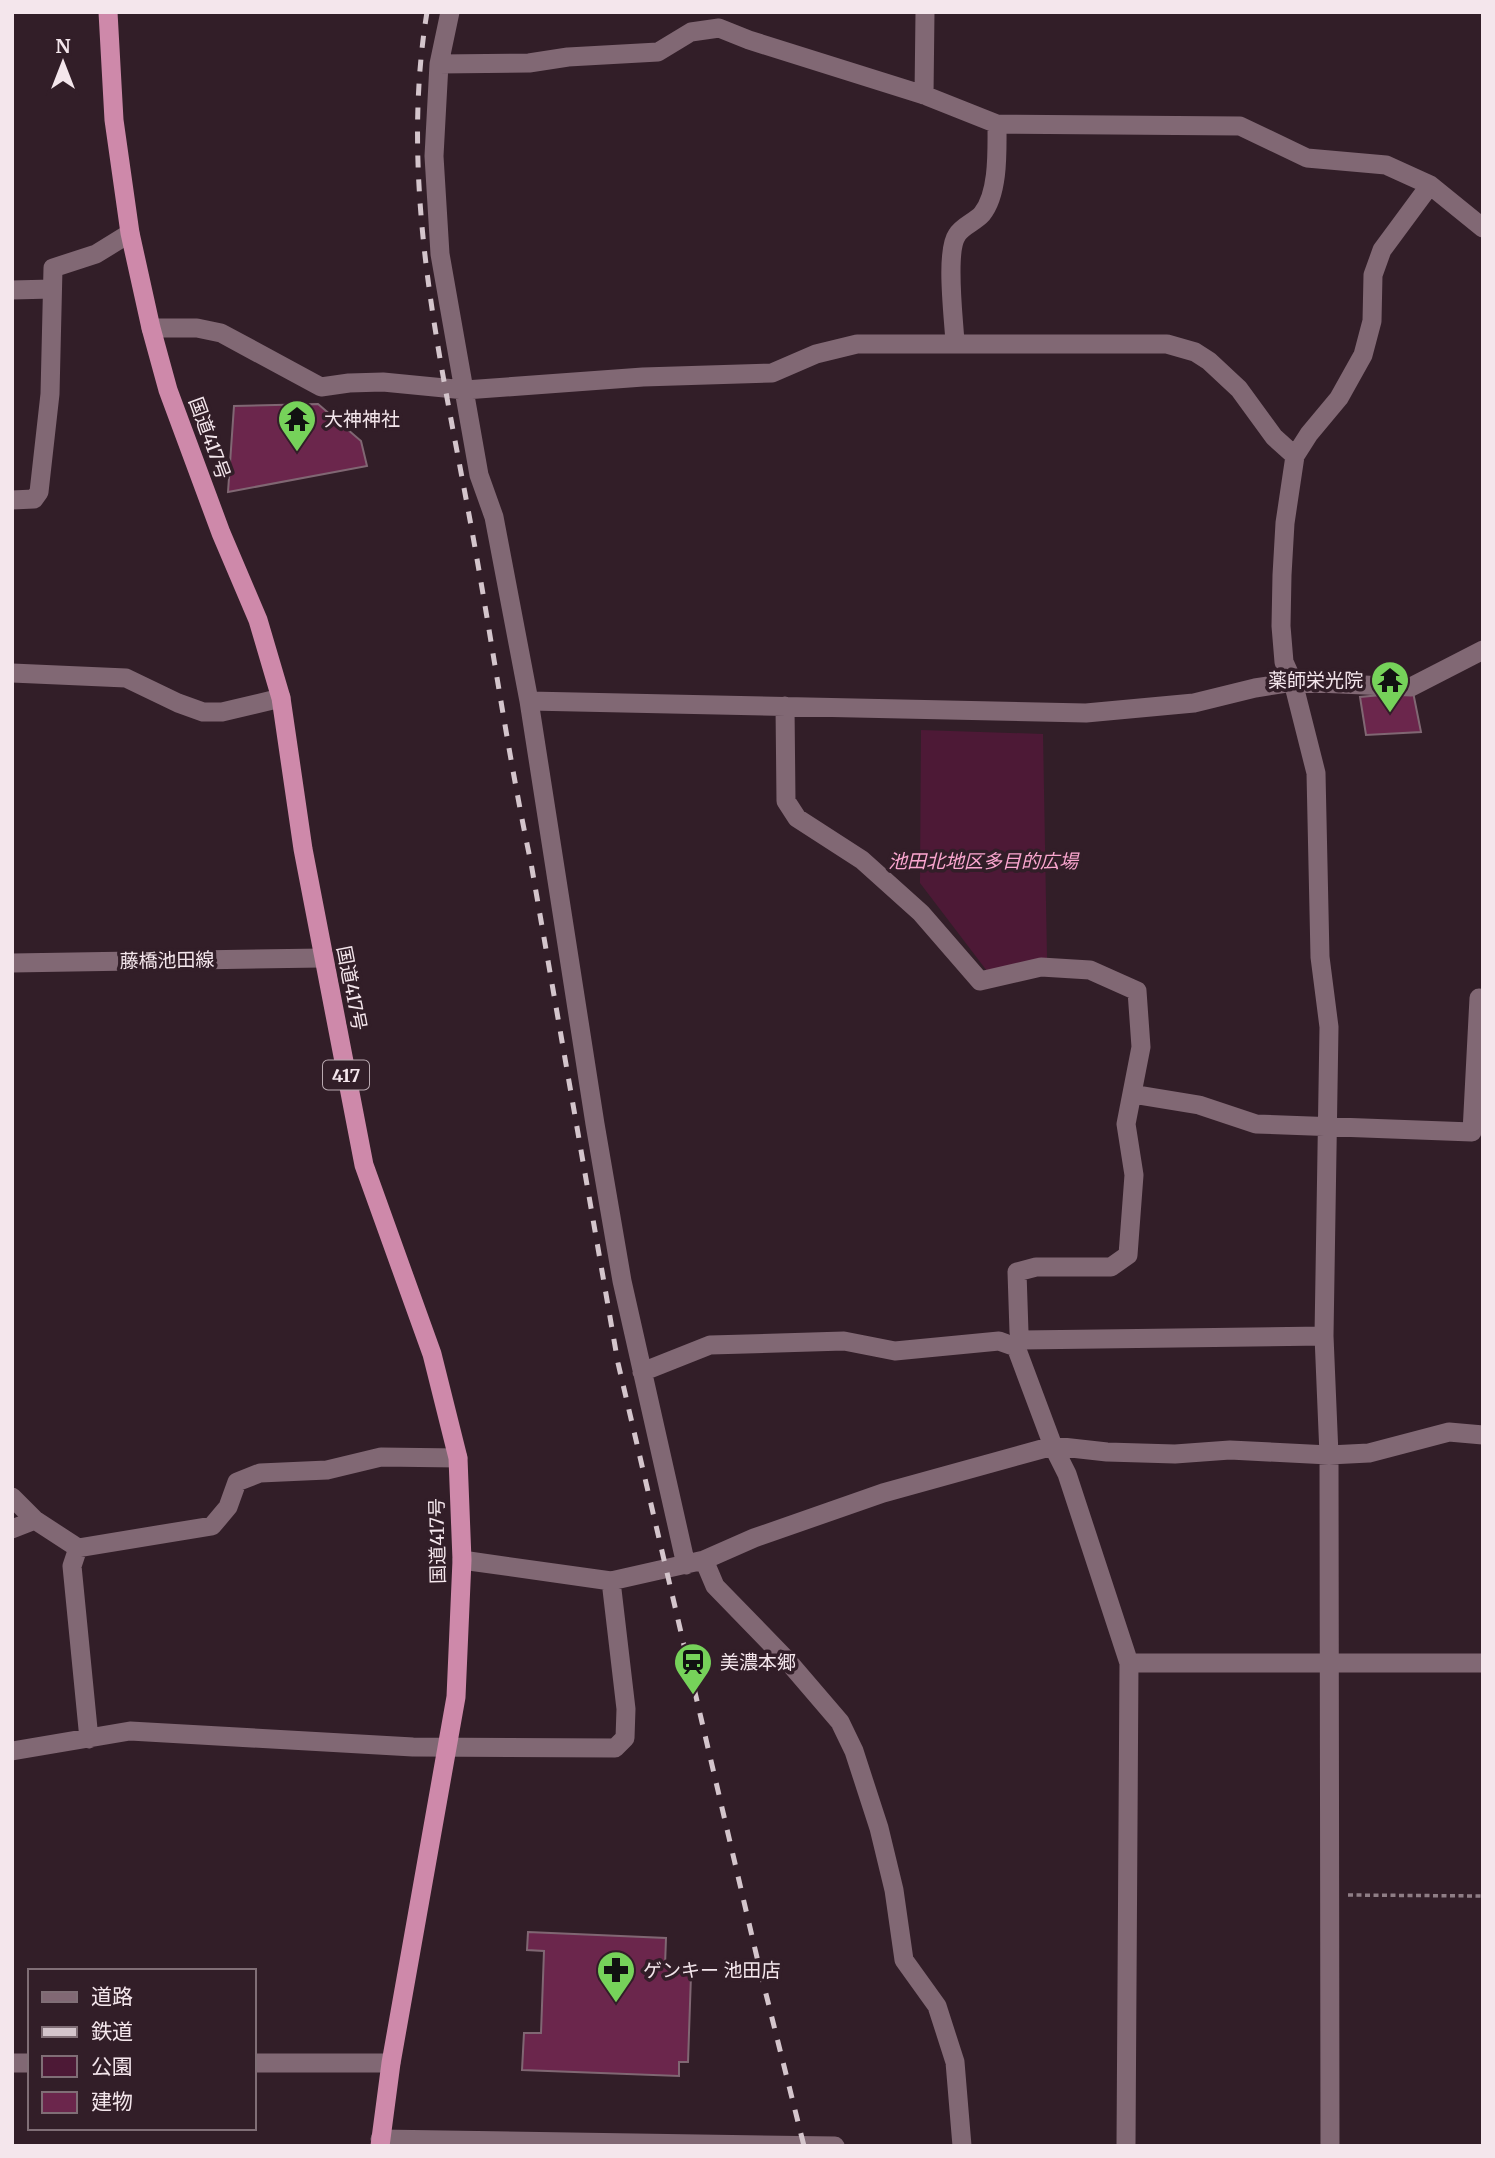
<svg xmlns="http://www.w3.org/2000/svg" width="1495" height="2158" viewBox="0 0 1495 2158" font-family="Merriweather,'Noto Sans JP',serif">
	<rect width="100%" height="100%" fill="#321e28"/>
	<!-- green -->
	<path fill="#4d1936" d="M921,730l122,4 4,224 -60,13 -67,-88z"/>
	<!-- building -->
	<path fill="#6b264c" stroke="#806773" stroke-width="2" d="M318,404l43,37 6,25 -139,26 6,-86z
		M1413,692l8,40 -55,3 -6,-38z
		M528,1932l138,6 -1,28 21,2 5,7 -3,87h-9v14l-157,-6 2,-37h17l3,-82 -17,-1z"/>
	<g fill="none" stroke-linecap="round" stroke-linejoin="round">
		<!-- path -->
		<path stroke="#8e7d85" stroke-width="3.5" stroke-dasharray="5 3.5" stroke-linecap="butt" d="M1348,1895l135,1"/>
		<!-- minor -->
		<path stroke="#816874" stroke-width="19" d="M450,12l-11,52 -5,92 6,98 39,221 15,42 35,184 66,423 27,157 64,284
			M439,64l90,-1 39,-6 90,-5 33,-20 28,-4 30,12 175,55 73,29 243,2 67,32 79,7 44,20 53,43
			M924,95l1,-83
			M12,290l40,-1
			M151,328h46l24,5 100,54 28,-4 34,-1 82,8 178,-13 129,-4 44,-19 41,-10h310l28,8 14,9 30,28 35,48 21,19
			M955,343c-1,-23 -10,-91 2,-108 5,-9 18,-13 25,-21 17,-21 15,-64 15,-90
			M12,500l22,-1 5,-7 11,-98 3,-126 43,-14 34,-21
			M12,673l114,5 52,25 25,9h19l59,-14
			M529,701l557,12 108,-10 61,-15 38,-6 118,5 72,-37
			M785,706l1,95 11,17 65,42 59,53 59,68 61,-14 49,3 47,21 4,56 -15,77 8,51 -6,80 -17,12h-75l-19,5 2,60 3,8 -6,7
			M1132,1094l67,11 57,19 216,8 7,-134 4,1
			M1022,1340l302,-4
			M642,1372l68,-27 134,-4 51,10 104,-10 17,6 37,99 14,28 62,189 -3,483
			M12,1497l23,23 43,28 134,-22 16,-19 9,-25 23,-9 67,-3 54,-13 77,1
			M12,1529l23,-9
			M78,1548l-6,18 17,173
			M462,1560l149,21 93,-21 50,-22 129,-45 170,-47 54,6 68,2 55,-4 99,5 40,-2 80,-21 34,3
			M704,1560l11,26 71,73 54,63 14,29 25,77 15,62 10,70 33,46 18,56 7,84
			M1129,1663h354
			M12,1751l118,-20 283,16 202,1 10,-10 1,-29 -15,-128
			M1330,2146l-1,-691 -5,-119 5,-309 -9,-70 -4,-184 -23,-91 -9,-20 -3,-36 1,-51 3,-52 10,-67 14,-22 30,-36 24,-43 9,-34 1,-46 9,-25 48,-65"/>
		<!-- tertiary -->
		<path stroke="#816874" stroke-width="19" d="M12,2063h18
			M254,2063h137
			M380,2139l455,7"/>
		<!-- secondary -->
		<path stroke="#816874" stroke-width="19" d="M12,963l310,-5"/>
		<!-- trunk -->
		<path stroke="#ce89aa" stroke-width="19" d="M108,12l6,108 16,113 21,95 17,62 53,143 37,87 23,78 22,151 61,316 68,189 26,104 4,102 -6,137 -65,366 -11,83"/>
		<!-- rail -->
		<path stroke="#d4c5cc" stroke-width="5" stroke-dasharray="12 12" stroke-linecap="butt" d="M427,12c-28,171 12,340 43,508 21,114 37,230 61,343l87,500 141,603 45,180"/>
	</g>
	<!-- icons -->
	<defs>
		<symbol id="temple-pin" viewBox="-11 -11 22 30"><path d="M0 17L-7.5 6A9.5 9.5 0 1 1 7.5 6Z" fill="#76d25a" stroke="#321e28"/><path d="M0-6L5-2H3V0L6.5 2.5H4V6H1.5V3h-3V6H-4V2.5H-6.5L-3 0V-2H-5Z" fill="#111"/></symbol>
		<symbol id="station-pin" viewBox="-11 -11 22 30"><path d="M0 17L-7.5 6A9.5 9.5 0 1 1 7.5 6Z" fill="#76d25a" stroke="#321e28"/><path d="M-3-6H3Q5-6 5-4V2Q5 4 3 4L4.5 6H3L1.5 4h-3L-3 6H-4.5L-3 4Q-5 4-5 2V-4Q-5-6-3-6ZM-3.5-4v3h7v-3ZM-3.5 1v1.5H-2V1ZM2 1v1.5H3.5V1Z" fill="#111"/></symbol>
		<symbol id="pharmacy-pin" viewBox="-11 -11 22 30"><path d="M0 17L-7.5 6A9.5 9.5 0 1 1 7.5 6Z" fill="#76d25a" stroke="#321e28"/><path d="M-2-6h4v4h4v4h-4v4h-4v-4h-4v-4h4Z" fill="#111"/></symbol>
	</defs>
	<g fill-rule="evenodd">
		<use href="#temple-pin" x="275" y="397" width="44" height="60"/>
		<use href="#temple-pin" x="1368" y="658" width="44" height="60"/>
		<use href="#station-pin" x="671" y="1640" width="44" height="60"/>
		<use href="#pharmacy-pin" x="594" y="1948" width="44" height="60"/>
	</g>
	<g text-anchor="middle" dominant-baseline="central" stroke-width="7" stroke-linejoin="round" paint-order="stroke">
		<!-- shield labels -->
		<rect fill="#321e28" stroke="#baaab1" stroke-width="2" x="323" y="1060.5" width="46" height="29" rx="5"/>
		<g font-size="18" font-weight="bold" fill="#f4e6ec">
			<text x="346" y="1075">417</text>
		</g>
		<!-- poi labels -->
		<g font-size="19" fill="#f4e6ec" stroke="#321e28" text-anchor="start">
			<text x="324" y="419">大神神社</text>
			<text x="1363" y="680" text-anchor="end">薬師栄光院</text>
			<text x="720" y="1662">美濃本郷</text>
			<text x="643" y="1970">ゲンキー 池田店</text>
		</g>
		<!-- street labels -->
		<g font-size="19" fill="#f4e6ec" stroke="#321e28">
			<text transform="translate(210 438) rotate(70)">国道417号</text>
			<text transform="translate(167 960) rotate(-1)">藤橋池田線</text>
			<text transform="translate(352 988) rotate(79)">国道417号</text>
			<text transform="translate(437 1541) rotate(-91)">国道417号</text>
		</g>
		<!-- park labels -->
		<g font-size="19" font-style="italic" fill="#faa6cf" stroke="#321e28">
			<text x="983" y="861">池田北地区多目的広場</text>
		</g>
	</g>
	<!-- border -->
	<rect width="1495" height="2158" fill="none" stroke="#f4e6ec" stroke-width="28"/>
	<!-- legend -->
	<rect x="28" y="1969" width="228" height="161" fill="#321e28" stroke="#806e76" stroke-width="2"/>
	<rect x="42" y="1992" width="35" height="10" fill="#816874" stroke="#806e76" stroke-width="2"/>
	<text x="91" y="2004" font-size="21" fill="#f4e6ec">道路</text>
	<rect x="42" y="2027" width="35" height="10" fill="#d4c5cc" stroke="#806e76" stroke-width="2"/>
	<text x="91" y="2039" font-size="21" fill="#f4e6ec">鉄道</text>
	<rect x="42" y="2056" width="35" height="21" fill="#4d1936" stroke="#806e76" stroke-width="2"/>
	<text x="91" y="2074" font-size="21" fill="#f4e6ec">公園</text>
	<rect x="42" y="2092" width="35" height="21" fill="#6b264c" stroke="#806e76" stroke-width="2"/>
	<text x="91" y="2109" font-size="21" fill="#f4e6ec">建物</text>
	<!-- north arrow -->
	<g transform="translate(63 63)" stroke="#321e28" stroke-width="5" paint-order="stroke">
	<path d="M0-5L12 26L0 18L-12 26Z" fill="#f4e6ec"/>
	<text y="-10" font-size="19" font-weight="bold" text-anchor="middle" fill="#f4e6ec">N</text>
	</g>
</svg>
